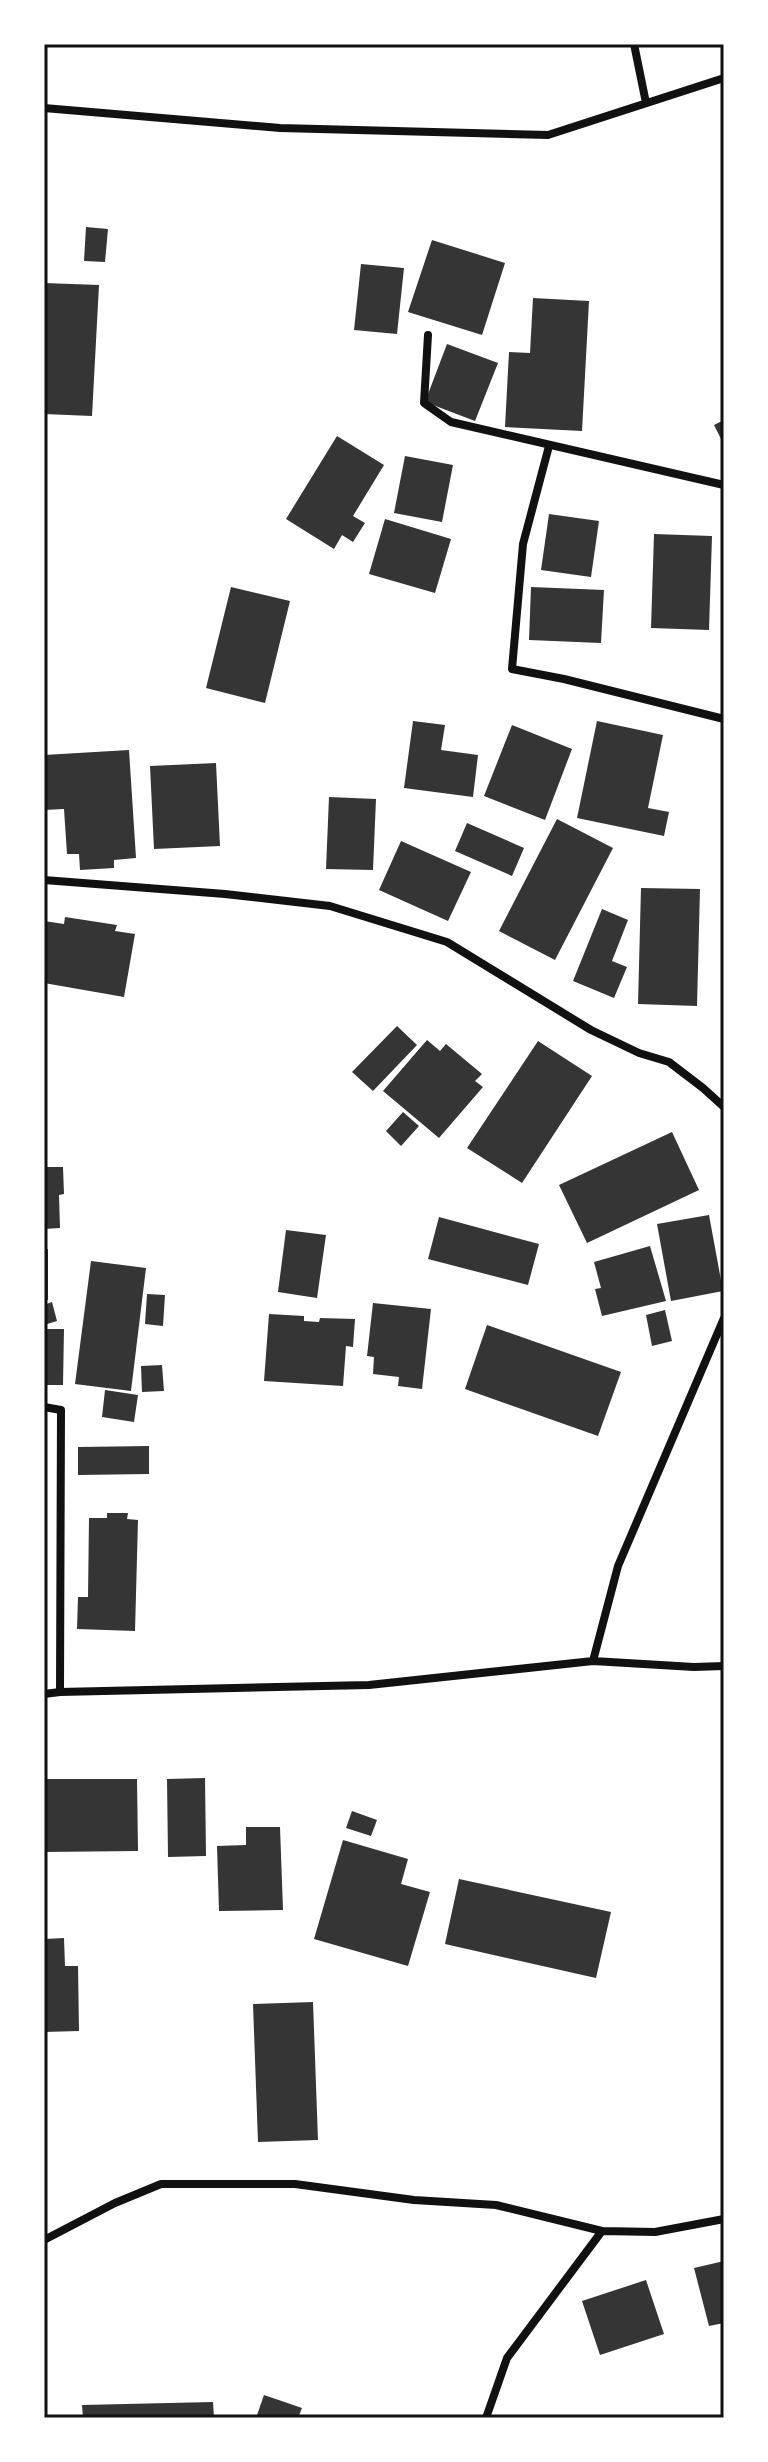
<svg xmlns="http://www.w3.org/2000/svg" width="768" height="2462" viewBox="0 0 768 2462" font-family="Manrope,sans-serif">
	<rect width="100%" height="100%" fill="#fff"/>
	<!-- building -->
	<path fill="#353535" d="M86,227l22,2 -3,33 -21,-1z
		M432,240l73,23 -23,72 -74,-23z
		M361,264l43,4 -7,66 -43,-4z
		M44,283l55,2 -7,131 -48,-2z
		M533,298l56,3 -7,130 -77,-4 4,-75 21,1z
		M447,344l51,19 -23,58 -50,-19z
		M724,420v25l-10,-20z
		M337,436l47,29 -31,51 12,7 -12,19 -11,-7 -8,14 -48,-30z
		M405,456l48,9 -11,57 -48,-9z
		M549,514l50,7 -8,56 -50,-7z
		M385,519l66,20 -16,54 -66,-19z
		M654,534l58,2 -3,94 -58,-2z
		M231,587l59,14 -25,102 -59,-15z
		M531,587l73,3 -3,53 -72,-3z
		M413,721l32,4 -4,25 37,5 -5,42 -69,-9z
		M597,721l66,14 -15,73 21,4 -5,24 -87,-18z
		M512,725l60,24 -27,71 -61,-24z
		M129,750l7,108 -22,2v8l-34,2 -1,-16h-12l-3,-45 -20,1v-55z
		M216,763l4,83 -66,3 -4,-83z
		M329,797l47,2 -3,71 -47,-1z
		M557,819l56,29 -58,112 -56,-29z
		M467,823l57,25 -12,28 -57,-25z
		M401,841l70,31 -23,49 -69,-31z
		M641,888l59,1 -3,117 -59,-2z
		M602,909l26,11 -16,41 15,6 -13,31 -41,-17z
		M65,917l52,8 -2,6 20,3 -11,63 -80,-14v-62l20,3z
		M397,1026l20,19 -44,46 -21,-19z
		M427,1040l13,11 6,-7 36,30 -7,7 8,6 -44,51 -56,-47z
		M538,1041l54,35 -70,107 -55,-35z
		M403,1112l16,14 -18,20 -15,-15z
		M672,1132l27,58 -112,53 -28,-58z
		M44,1167h19l1,27 -5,1 1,33 -16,1z
		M709,1215l14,76 -52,10 -14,-77z
		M439,1217l100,27 -11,41 -100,-26z
		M286,1230l40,5 -9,63 -39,-6z
		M650,1246l16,55 -64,15 -7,-27 6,-1 -7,-26z
		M44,1249h4v51h-4z
		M91,1261l55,7 -15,123 -56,-7z
		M147,1294l18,1 -2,31 -18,-2z
		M52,1302l5,19 -13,4v-20z
		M373,1303l58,6 -9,80 -24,-3 1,-9 -26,-3 1,-17 -7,-1z
		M665,1310l7,31 -20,5 -6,-31z
		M269,1314l35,2v5l15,1 1,-4 35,1 -2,28 -7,-1 -3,40 -79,-5z
		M487,1325l134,47 -23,64 -133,-47z
		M44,1329h20l-1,56h-19z
		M162,1365l2,26 -22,1 -1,-26z
		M105,1390l33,5 -4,27 -32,-5z
		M149,1446v28l-71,1v-28z
		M107,1513h21l-1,6 11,1 -3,111 -58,-2 1,-32h10l1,-79h18z
		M205,1778l1,78 -38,1 -1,-78z
		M44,1779h93l1,72 -94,1z
		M352,1811l25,9 -6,16 -25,-8z
		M246,1827h34l3,83 -64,1 -2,-65 29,-1z
		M343,1840l65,19 -7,25 29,8 -22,74 -94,-27z
		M459,1879l152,33 -15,66 -151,-34z
		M64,1938l1,28h13l1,65 -35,1v-93z
		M313,2002l5,138 -60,2 -5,-138z
		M724,2261v62l-15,3 -15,-58z
		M646,2280l18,54 -64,21 -18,-54z
		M264,2395l38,13 -4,10h-42z
		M213,2402l1,16h-131l-1,-13z"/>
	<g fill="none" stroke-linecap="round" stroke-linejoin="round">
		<!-- minor -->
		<path stroke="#111" stroke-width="8" d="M634,44l12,59
			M44,108l236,20 268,7 176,-57
			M428,335l-4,68 27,19 273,63
			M549,446l-26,98 -11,125 52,10 160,40
			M44,880l181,14 105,12 117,36 144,88 48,23 30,9 34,26 21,19
			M44,1407l17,3 -1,282
			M593,1661l25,-95 106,-248
			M44,1694l16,-2 309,-7 224,-24 101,6 30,-1
			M44,2240l71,-37 46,-19h134l119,16 82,5 106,26 53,1 69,-13
			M486,2418l21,-60 95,-127"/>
	</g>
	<!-- border -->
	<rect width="768" height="2462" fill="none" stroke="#ffffff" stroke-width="92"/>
	<rect x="46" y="46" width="676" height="2370" fill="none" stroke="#111" stroke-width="3"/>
</svg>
